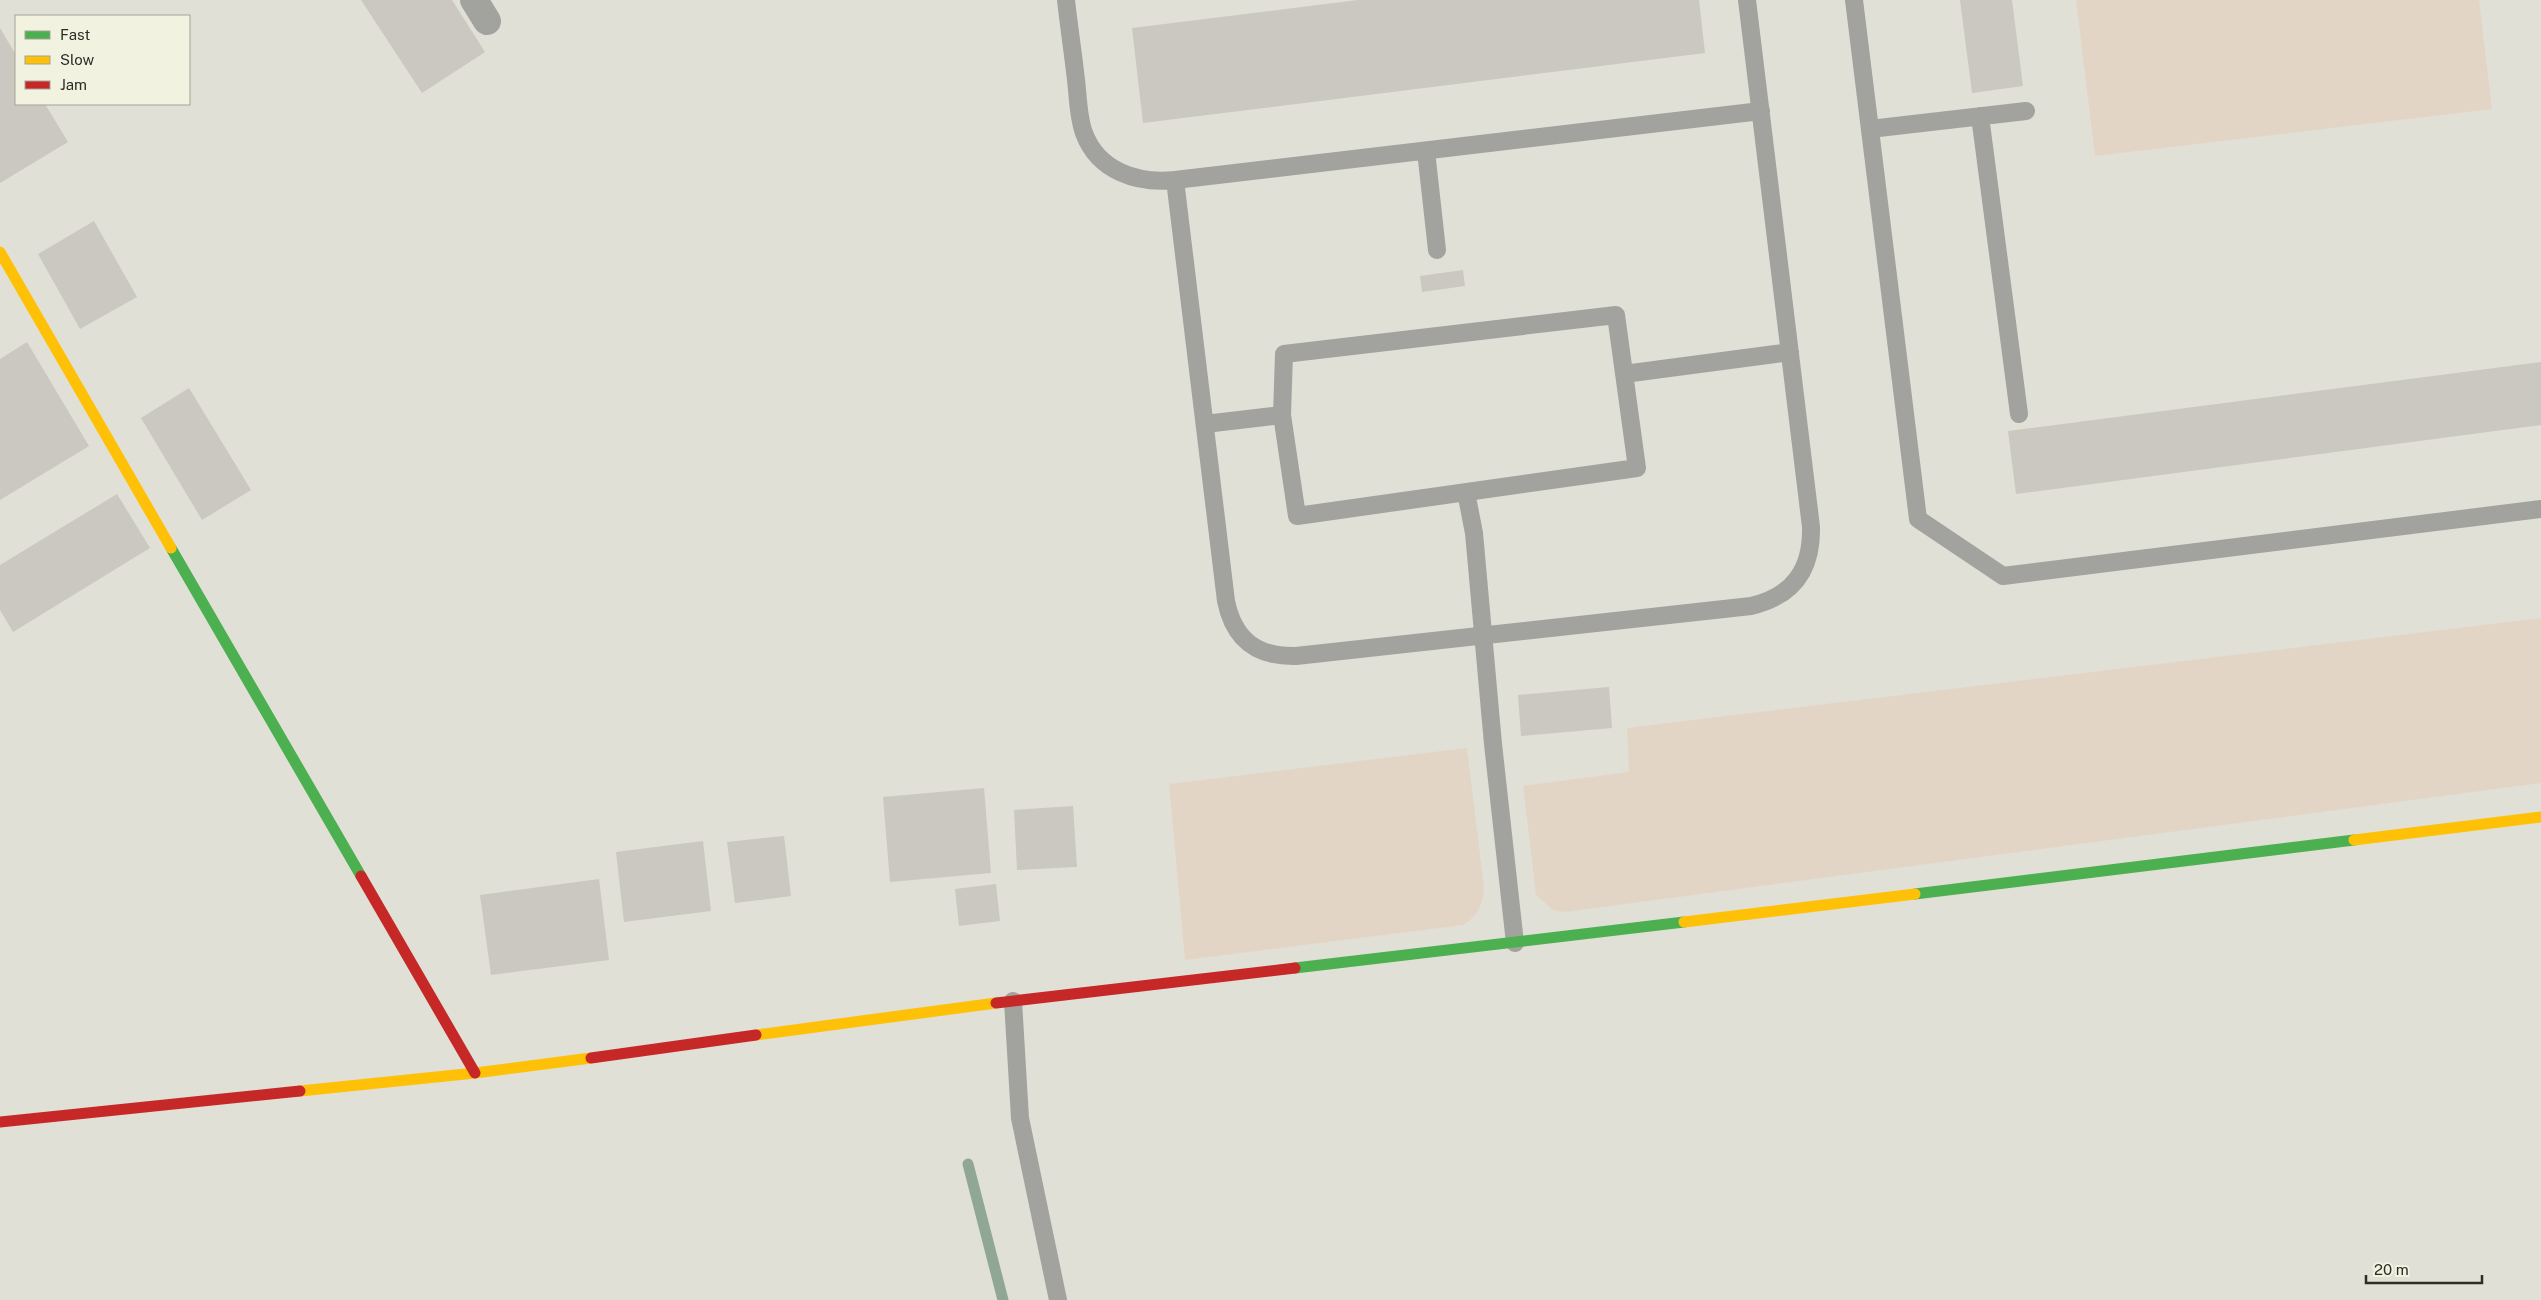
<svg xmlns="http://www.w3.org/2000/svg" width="2541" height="1300" viewBox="0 0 2541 1300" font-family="'Public Sans',sans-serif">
	<rect width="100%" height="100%" fill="#e0e0d6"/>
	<!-- green -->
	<path fill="#e3d5c6" d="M2076,0h403l13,109 -397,47z
		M2541,618v165l-976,129 -12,-2 -17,-15 -13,-109 106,-14 -2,-44z
		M1467,748l17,139c-1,18 -6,29 -21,38l-278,35 -16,-176z"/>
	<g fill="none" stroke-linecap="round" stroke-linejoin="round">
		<!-- stream -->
		<path stroke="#90a796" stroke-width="11" d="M968,1164l35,136"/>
	</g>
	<!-- building -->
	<path fill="#cac8c0" d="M361,0h91l33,52 -63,41z
		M1358,0h341l6,53 -562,70 -11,-95z
		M1960,0h52l11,86 -51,7z
		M0,28l16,27v49h29l23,38 -68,41z
		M94,221l43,76 -57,32 -42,-75z
		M1463,270l2,16 -43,6 -2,-16z
		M27,342l62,104 -89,54v-141z
		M2541,362v63l-525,69 -8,-63z
		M189,388l62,102 -49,30 -61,-102z
		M117,494l33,54 -137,84 -13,-22v-45z
		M1609,687l3,41 -91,8 -3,-41z
		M984,788l7,85 -101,9 -7,-85z
		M1073,806l4,61 -60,3 -3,-60z
		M784,836l7,60 -56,7 -8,-61z
		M703,841l8,70 -87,11 -8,-70z
		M599,879l10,81 -118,15 -11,-80z
		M996,884l4,37 -41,5 -4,-37z"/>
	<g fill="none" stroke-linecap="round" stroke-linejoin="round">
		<!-- lane -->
		<path stroke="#a2a39f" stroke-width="18" d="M1066,0c3,27 7,53 10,80 2,16 2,37 8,53 14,38 53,51 91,47l586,-69
			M1854,0l64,519 85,57 538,-67
			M1980,116l39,298
			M1870,129l156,-18
			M1426,151l11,99
			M1175,180l51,421c8,39 31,56 70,55l455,-50c42,-10 61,-36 60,-79l-64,-527
			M1624,374l166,-22
			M1205,424l77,-9 15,101 340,-48 -21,-153 -332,39 -2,61
			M1466,492l8,41 19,211 22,199
			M1013,1001l7,117 38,182"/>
		<!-- street -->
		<path stroke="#a2a39f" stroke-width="28" d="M474,0l13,21"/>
		<!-- fast -->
		<path stroke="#4caf50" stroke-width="11" d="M171,548l190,328
			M1915,894l439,-54
			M1295,968l389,-46"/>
		<!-- slow -->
		<path stroke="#ffc107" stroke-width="11" d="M0,252l171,296
			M2354,840l187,-23
			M1684,922l231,-28
			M756,1035l240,-32
			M300,1091l175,-18 116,-15"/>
		<!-- jam -->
		<path stroke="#c62828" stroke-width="11" d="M361,876l114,197
			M996,1003l299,-35
			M591,1058l165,-23
			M0,1122l300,-31"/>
	</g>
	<!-- legend -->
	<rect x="15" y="15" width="175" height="90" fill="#f1f2df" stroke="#a3a395"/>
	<rect x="25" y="31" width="25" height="8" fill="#4caf50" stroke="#a3a395"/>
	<text x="60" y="40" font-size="15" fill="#2d2d26">Fast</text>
	<rect x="25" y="56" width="25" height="8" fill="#ffc107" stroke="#a3a395"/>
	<text x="60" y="65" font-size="15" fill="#2d2d26">Slow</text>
	<rect x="25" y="81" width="25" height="8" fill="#c62828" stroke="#a3a395"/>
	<text x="60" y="90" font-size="15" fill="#2d2d26">Jam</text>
	<!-- scale -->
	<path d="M2366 1275v8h116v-8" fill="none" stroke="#2d2d26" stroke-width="2.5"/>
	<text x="2374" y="1275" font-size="15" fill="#2d2d26" stroke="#f1f2df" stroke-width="4" paint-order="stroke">20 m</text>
</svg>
